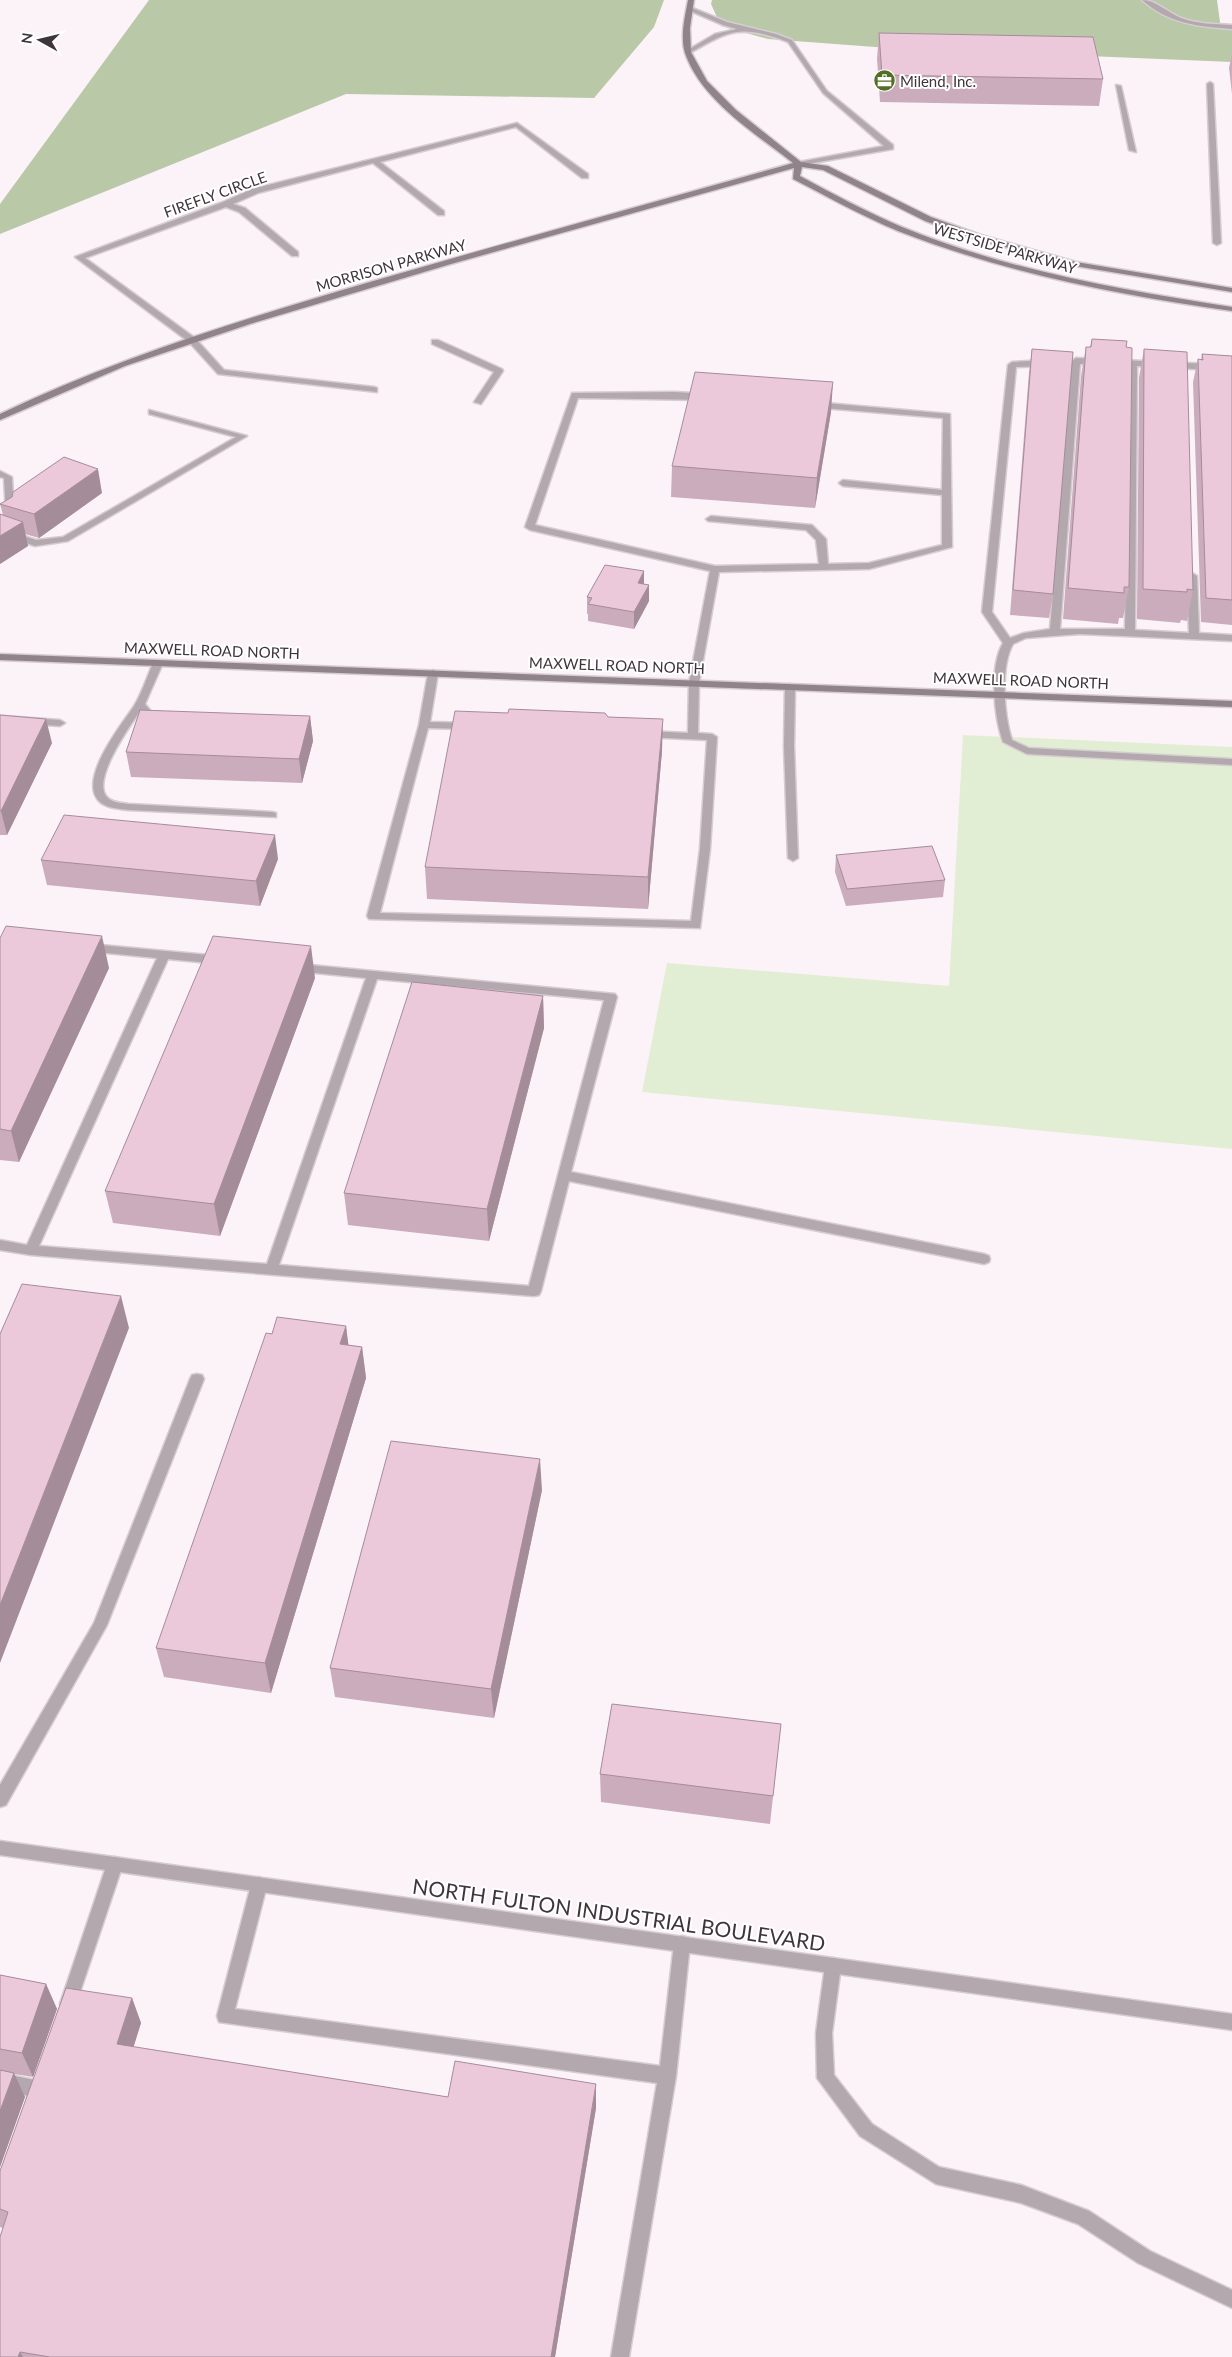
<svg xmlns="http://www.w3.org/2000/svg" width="1232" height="2357" viewBox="0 0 1232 2357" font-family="Lato,sans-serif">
	<rect width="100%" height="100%" fill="#fcf3f8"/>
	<!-- green -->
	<path fill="#e1eed4" d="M963,735l269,12v402l-590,-57 25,-129 282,23z"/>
	<!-- forest -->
	<path fill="#b9c9a8" d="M149,0h515l-10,27 -60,71 -248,-4 -346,140v-30z
		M712,0h505l4,29 11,1v32l-357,-15 -107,-8 -47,-13 -10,-22z"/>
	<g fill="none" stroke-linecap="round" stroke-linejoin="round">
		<defs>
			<path id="lane" d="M1142,0c14,0 26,13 39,18 16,6 34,6 51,7v4c-33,-2 -65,-6 -90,-29z
				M690,7l37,15 49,12 16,6 35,51 66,54v4l-97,17 -1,-2 4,-2 85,-16 -61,-53 -35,-51c-46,-17 -57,-13 -98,11h-4v-2l29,-17 22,-5 -14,-4 -35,-15 -1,-1z
				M1210,82l3,2 8,159 -4,2 -4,-2 -6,-159z
				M1116,85l5,1 15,66 -7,-2z
				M517,123l71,51v4h-6l-66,-51 -136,35 64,49v4h-6l-65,-52 -115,30 -25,11 12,4 53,44v4h-6l-53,-44 -13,-5 -141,51 110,80 29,32 150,17 3,1v4l-159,-18 -29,-32 -114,-85 148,-55 29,-13z
				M432,340h6l64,29 1,2 -22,33 -7,-2 20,-30 -62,-28z
				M1076,358l156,7v6l-95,-5 -2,264 54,3 -2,-57 5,-3 5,3 2,57 33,2v6l-152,-7 -54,4 -13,6c-13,23 -9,72 -1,96l17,8 203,11v6l-205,-11 -24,-12c-9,-25 -14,-75 0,-99l-21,-31 26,-247 4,-3 35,-2 4,3 -4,3 -31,1 -24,245 18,26 14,-5 26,-4 22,-268zM1080,364l49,2 -4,263h-65z
				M675,392l32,2 4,3 -4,3 -129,-2 -43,127 180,41 104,-2 -3,-24 -10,-10 -98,-9 -2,-2 5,-3 101,9 14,14 2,25 41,-1 73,-18v-50l-99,-9 -4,-3 4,-3 99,10 1,-72 -132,-11v-4l3,-1 136,12 2,133 -83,22 -150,3 -20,111 -1,50 14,1 5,3 -7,112 -10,79 -331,-9 -2,-3 52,-191 9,-52 5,-3 5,3 -8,49 39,1 5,3 -5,3 -41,-1 -48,185 311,8 9,-72 7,-109 -61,-3 -5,-3 5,-3 42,2 1,-50 21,-112 -180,-41 -5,-3 47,-134z
				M149,410l98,26 -179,105 -33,5 -35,-12v-6l36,12 27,-3 173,-100 -87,-23z
				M0,471l12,6 2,39 -8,-2 -2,-36 -4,-1z
				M158,660l5,3 -18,41 5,6 -5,3 -5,-2c-10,15 -49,69 -33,86 5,6 15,6 22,7l143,8 4,1v4l-147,-7c-10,-1 -22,-2 -29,-8 -24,-21 22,-78 34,-96 8,-13 13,-29 19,-43z
				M790,684l5,3 -1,59 4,112 -5,3 -5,-3 -4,-112 1,-59z
				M0,716l60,4 5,3 -5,3 -60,-4z
				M90,944l129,12 6,4 -6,4 -51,-5 -129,287 228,18 99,-286 -71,-7 -2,-3 2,-3 4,-1 316,30 2,3 -46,175 413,82 5,2 1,3 -1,3 -5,2 -415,-83 -28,110 -2,4 -5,1 -503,-41 -31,-5v-10l27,5 130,-287 -71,-7 -2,-3zM377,979l227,21 -75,286 -250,-21z
				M197,1374l5,1 2,4 -97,246 -101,180 -6,2v-22l94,-162 96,-244 2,-4z
				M115,1857l6,2 2,5 -47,140 -2,6 -6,2 -6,-2 -2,-6 47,-140 2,-5z
				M259,1877l6,3 2,5 -32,124 425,57 14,-122 2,-6 6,-2 6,2 2,6 -14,132 -47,281h-18l46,-274 -438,-61 -2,-6 34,-131 2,-5z
				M833,1958l6,2 2,6 -9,67 2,42 38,49 67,43 82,18 68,26 61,40 82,39v18l-94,-45 -60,-39 -57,-21 -85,-19 -76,-48 -43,-58 -1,-45 9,-67 2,-6z
				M0,2073l44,9 3,6 -3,6 -6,3 -38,-6z"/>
			<path id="street" d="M0,1841l1232,173v16l-1232,-175z"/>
			<path id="secondary" d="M688,0h6l-4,28 1,24 16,29 29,29 65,52 27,4 103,51 50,18 95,27 156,26v4l-157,-26 -100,-27 -50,-18 -102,-51 -21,-3 -2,9c33,18 67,36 102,51 105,43 218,63 330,80v4c-114,-16 -226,-38 -334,-80 -36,-15 -70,-34 -105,-52l1,-11 -343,96 -201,60 -125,42 -125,54v-6c119,-57 244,-95 370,-132 141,-41 282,-79 423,-119 -37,-29 -92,-63 -108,-110 -5,-16 0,-37 3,-53z
				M0,654l1232,47v6l-1232,-47z"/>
		</defs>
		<!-- lane casing -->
		<use href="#lane" stroke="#d6cdd2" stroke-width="3"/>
		<!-- street casing -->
		<use href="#street" stroke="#d6cdd2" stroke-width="3"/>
		<!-- secondary casing -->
		<use href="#secondary" stroke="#d6cdd2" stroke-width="3"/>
		<!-- lane -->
		<use href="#lane" fill="#b2a8ad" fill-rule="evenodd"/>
		<!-- street -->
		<use href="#street" fill="#b2a8ad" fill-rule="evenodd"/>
		<!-- secondary -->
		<use href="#secondary" fill="#91838a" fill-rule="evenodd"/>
	</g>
	<!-- wall -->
	<path fill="#cbacbc" d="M879,33l224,46 -4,27 -219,-4 -3,-43z
		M1232,54v40l-3,-26z
		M1092,339l37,248 -6,31h-4l-1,6 -55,-5 18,-243 5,-29h4z
		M1032,349l21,245 -4,24 -39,-3 19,-243z
		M1144,349l49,241 -6,31 -6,-1 -1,3 -43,-4 2,-241z
		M1202,354l30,2v269l-31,-3 -8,-240 5,-23 3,1z
		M831,412l-16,96 -144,-11 1,-31z
		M102,493l-63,45 -14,-4 3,12 -28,18v-50l3,1 -3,-11z
		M644,571v13l5,1v16l-15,28 -46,-8v-7h-1v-17z
		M0,715l52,28 -45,92h-7z
		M310,716l3,25 -11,42 -171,-6 -5,-25z
		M608,717l54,34 -14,158 -221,-10 -2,-32z
		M836,855l109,25 -2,17 -97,9 -11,-34z
		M278,859l-18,47 -213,-21 -6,-25z
		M0,938l109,30 -90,194 -19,-2z
		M315,978l-95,258 -107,-13 -8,-32z
		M543,996l1,32 -55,213 -141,-16 -4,-32z
		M346,1326l2,19 14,2 4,31 -95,315 -107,-16 -8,-29 116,-314z
		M542,1490l-48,228 -159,-21 -5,-29z
		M781,1724l-11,100 -169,-22 -1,-28z
		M0,1975l46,9 11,25 -24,68 -19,-3 11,23 -25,70z
		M132,1998l9,25 -8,24 315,50 148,11 -41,249h-555l3,-129 -3,-1v-56z"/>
	<!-- shaded-wall -->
	<path fill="#a58c99" d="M833,382l-2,30 -16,96 2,-30z
		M98,469l4,24 -63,45 -5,-24z
		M23,522l5,24 -28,18v-28z
		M644,571v16l-6,-4z
		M649,585v16l-15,28v-17z
		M310,716l3,25 -11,42 -3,-24z
		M46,719l6,24 -45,92 -6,-24z
		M663,719l-1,32 -14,158v-32z
		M275,835l3,24 -18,47 -4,-25z
		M102,936l7,32 -90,194 -8,-31z
		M311,946l4,32 -95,258 -6,-32z
		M543,996l1,32 -55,213 -2,-32z
		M121,1296l8,32 -129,335v-58z
		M346,1326l4,31 -10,-13z
		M362,1347l4,31 -95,315 -6,-30z
		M540,1459l2,31 -48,228 -3,-29z
		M46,1984l11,25 -24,68 -11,-24z
		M132,1998l9,25 -14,45 -10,-24z
		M14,2073l11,24 -25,70v-56z
		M596,2084v24l-41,249h-4z
		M20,2352l3,5h-5z"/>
	<!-- building -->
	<path fill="#ecc8db" stroke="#a58c99" d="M879,33l214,4 10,42 -221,-4z
		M1092,339l35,2 -1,6 6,1 -3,239h-5v6l-56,-5 18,-241h5z
		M1032,349l41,3 -20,242 -40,-4z
		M1144,349l43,3 6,238 -6,-1v3l-44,-3z
		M1202,354l30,2v244l-26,-2 -8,-239 5,1z
		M695,372l138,10 -16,96 -145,-12z
		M64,457l34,12 -64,45 -34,-10 12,-7 1,-5z
		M0,514l23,8 -23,14z
		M605,565l39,6 -6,12 11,2 -15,27 -46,-8 4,-6 -5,-1z
		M509,709l96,4 3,4 55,2 -15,158 -223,-10 30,-156 53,2z
		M140,710l170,6 -11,43 -173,-7z
		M0,715l46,4 -45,92h-1z
		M64,815l211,20 -19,46 -215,-21z
		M932,846l13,34 -98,9 -11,-34z
		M6,926l96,10 -91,195 -11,-2v-191z
		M213,936l98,10 -97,258 -109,-13z
		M412,982l131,14 -56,213 -143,-16z
		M22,1284l99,12 -121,309v-271z
		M277,1317l69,9 -6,18 22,3 -97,316 -109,-15 110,-315 6,1z
		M391,1441l149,18 -49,230 -161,-21z
		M612,1704l169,20 -8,72 -173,-22z
		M0,1975l46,9 -24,69 -22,-4z
		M66,1988l66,10 -15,46 331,53 7,-36 141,23 -45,273h-501l-30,-5 -2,5h-18v-120l8,-25 -8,-3v-38z
		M0,2070l14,3 -14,38z"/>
	<!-- icons -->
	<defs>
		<symbol id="office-disc" viewBox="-11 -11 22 22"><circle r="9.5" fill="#517026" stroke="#fff"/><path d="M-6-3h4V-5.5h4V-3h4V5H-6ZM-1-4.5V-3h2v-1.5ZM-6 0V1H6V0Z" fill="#fff"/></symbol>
	</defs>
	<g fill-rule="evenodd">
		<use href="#office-disc" x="872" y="68" width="25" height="25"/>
	</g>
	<g text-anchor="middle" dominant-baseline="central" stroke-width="4" stroke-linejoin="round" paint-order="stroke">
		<!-- far-poi labels -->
		<g font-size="15" fill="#3e353a" stroke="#fff" text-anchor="start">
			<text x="900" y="81">Milend, Inc.</text>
		</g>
		<!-- far-street labels -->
		<g font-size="15" fill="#3e353a" stroke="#fff">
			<text transform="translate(215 194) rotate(-20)">FIREFLY CIRCLE</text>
			<text transform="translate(1005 248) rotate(16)">WESTSIDE PARKWAY</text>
			<text transform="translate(391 265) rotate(-16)">MORRISON PARKWAY</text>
			<text transform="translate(212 650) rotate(2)">MAXWELL ROAD NORTH</text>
			<text transform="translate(617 665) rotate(2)">MAXWELL ROAD NORTH</text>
			<text transform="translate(1021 680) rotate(2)">MAXWELL ROAD NORTH</text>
		</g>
		<!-- near-street labels -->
		<g font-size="21" fill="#3e353a" stroke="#fff">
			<text transform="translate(619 1914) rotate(8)">NORTH FULTON INDUSTRIAL BOULEVARD</text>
		</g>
	</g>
	<!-- north arrow -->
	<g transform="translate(40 40) rotate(278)" stroke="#ffffff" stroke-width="4" paint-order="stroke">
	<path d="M0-4L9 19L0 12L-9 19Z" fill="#3e353a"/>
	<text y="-8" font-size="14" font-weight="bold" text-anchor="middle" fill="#3e353a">N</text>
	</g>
</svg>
